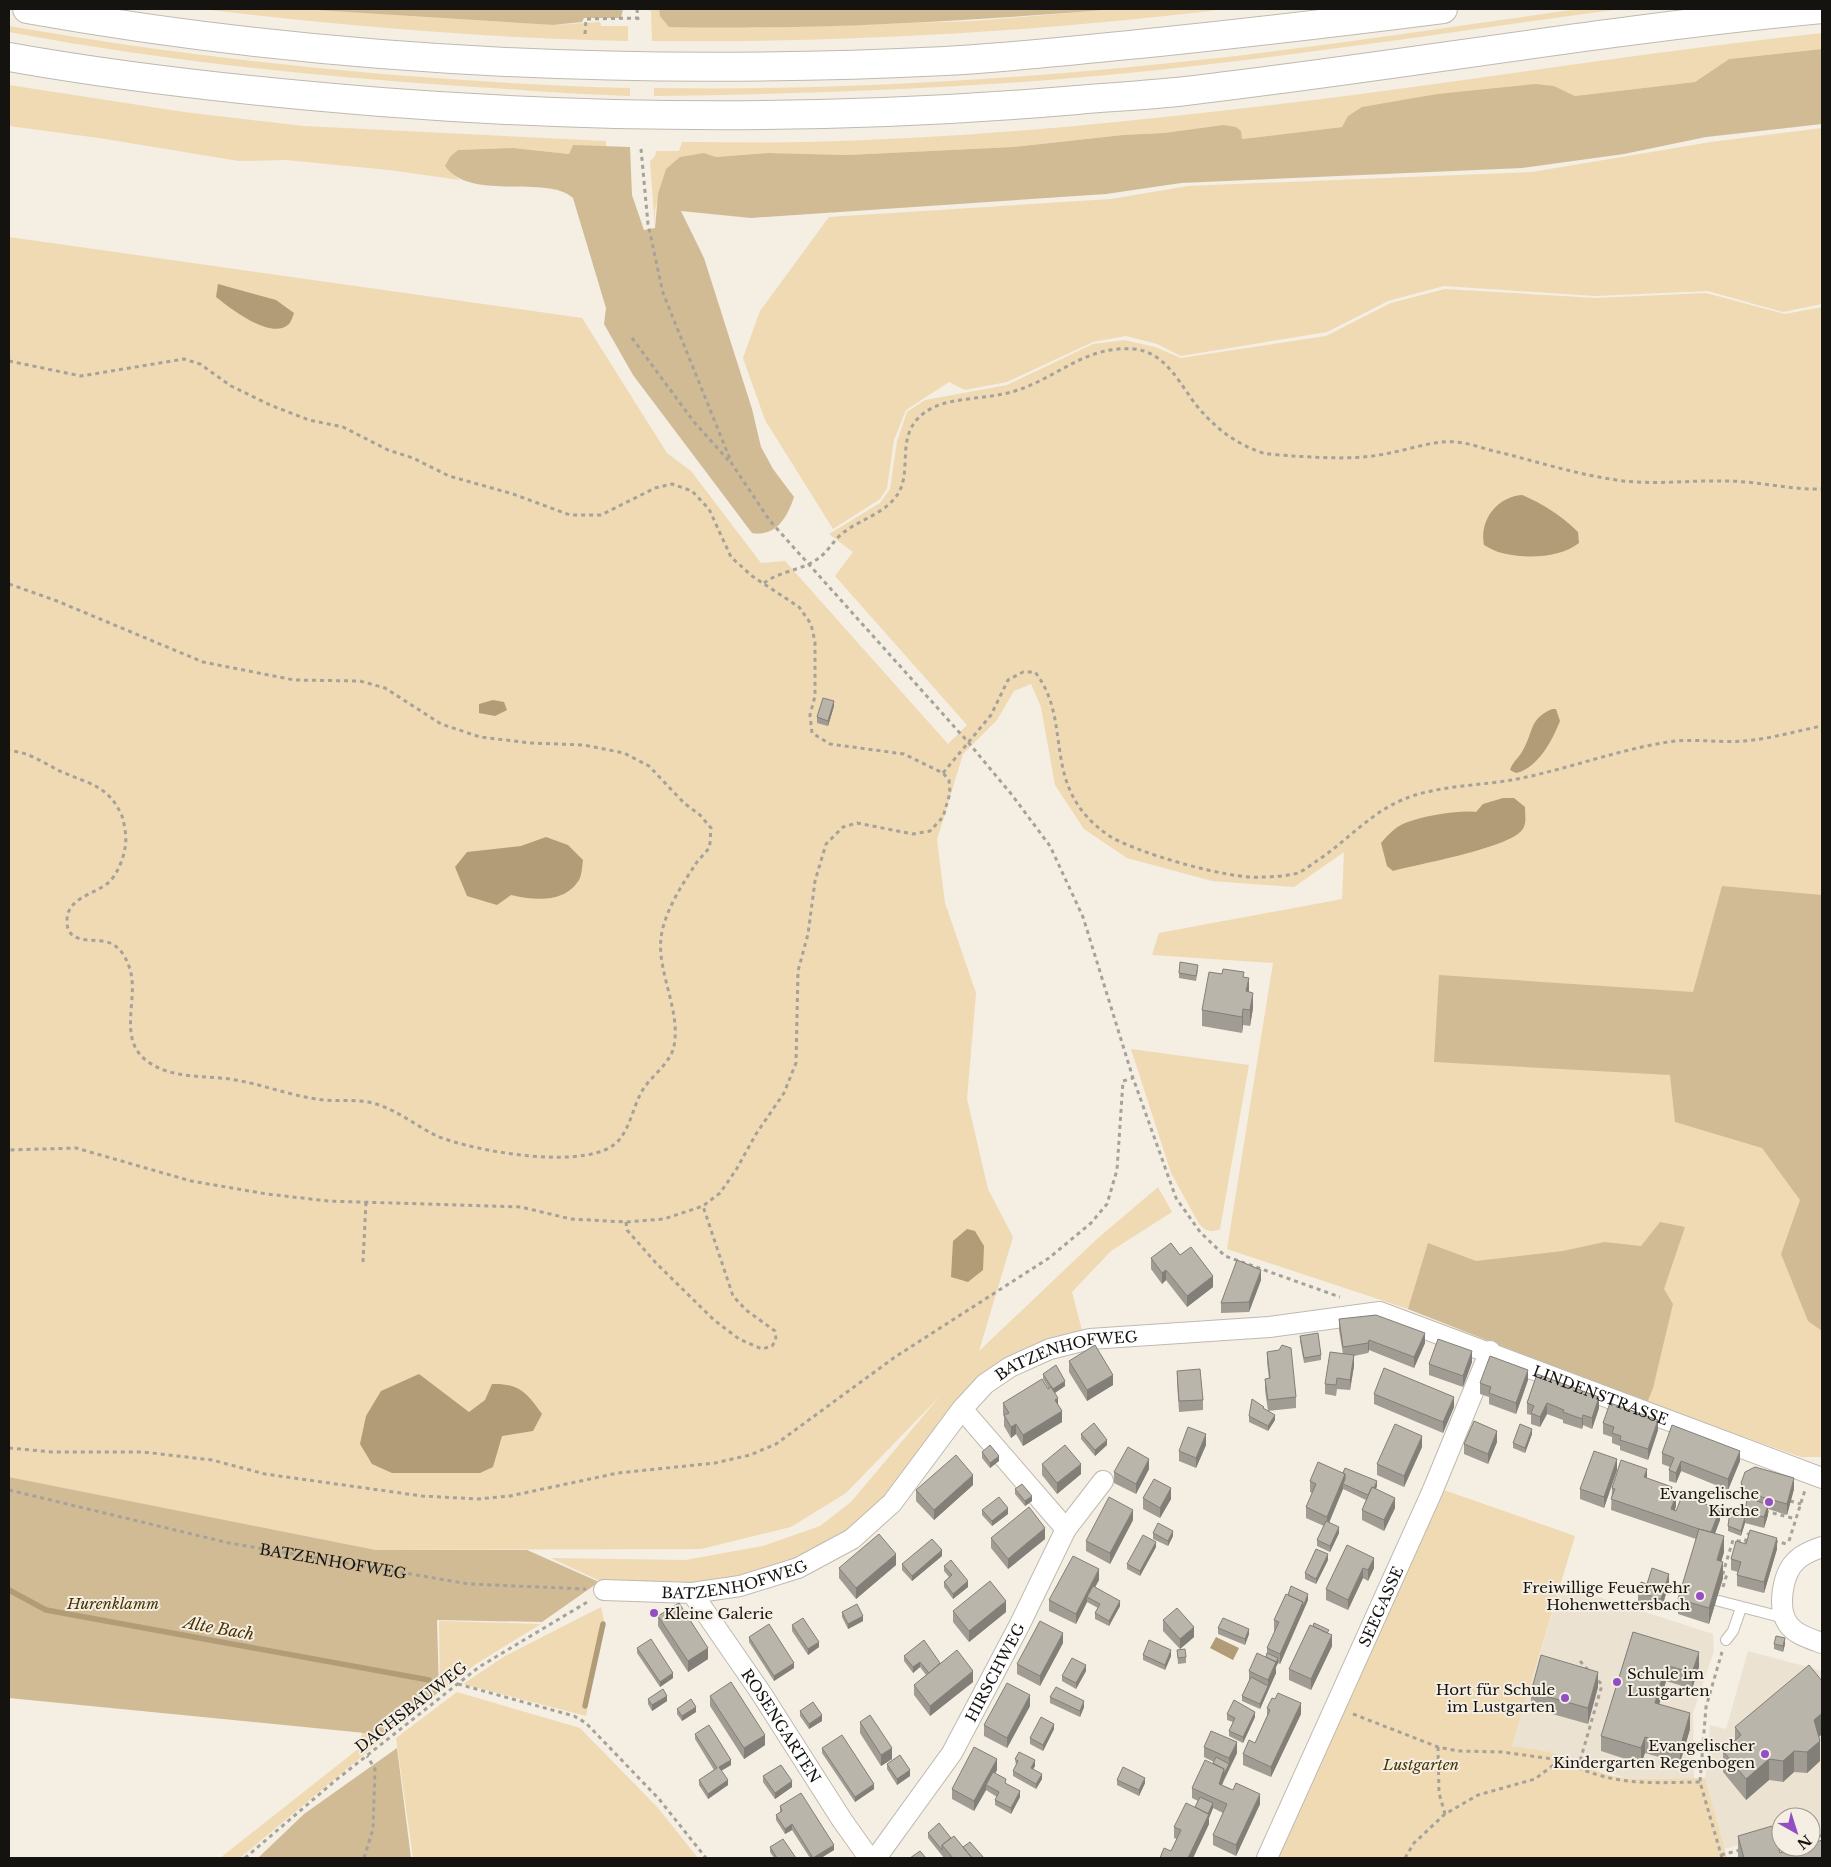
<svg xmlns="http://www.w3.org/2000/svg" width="1831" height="1867" viewBox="0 0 1831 1867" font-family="'Libre Baskerville',serif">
	<rect width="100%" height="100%" fill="#f4eee3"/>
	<!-- built -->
	<path fill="#ece2d1" d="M1561,1585l152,49 1,17 -21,62 1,65 -64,1 -118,-33z
		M1748,1651l74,20v155l-11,7v-16h-30v22l-10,-4 -47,14 -19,-71 5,-53 16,4z"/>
	<!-- green -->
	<path fill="#efdab3" d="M202,9h97l254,16 47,-3 1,4h27v15c-143,-3 -284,-15 -426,-32z
		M645,9h14l1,7 93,12 220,-7 144,-12h110c-191,23 -382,34 -575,32l-1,-30z
		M1579,9h42c-171,23 -342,50 -514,66 -151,14 -302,19 -453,21v-8c185,3 370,-9 555,-29 123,-14 247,-33 370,-50z
		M9,26c206,36 412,56 621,62v8c-51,-1 -103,-6 -155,-9 -156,-10 -312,-26 -466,-55z
		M1822,33v16l-93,10 -34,23 -120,14 -21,-10 -117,8 -58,11 -31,11 -6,11 -100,12 -2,-8 -17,-6 -59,8 -41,2 -110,12 -166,8 -79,-2 -52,4 -12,-4 -38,16 -11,41v18l-5,-67 5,-5 1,-5h23l3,-9c42,0 84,1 126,0 135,-3 269,-15 403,-30 204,-22 407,-57 611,-79z
		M9,85l175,27 120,14 302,15v5h-33l-4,8 -56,-6 -55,2 -7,23 9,7 -71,-10 -103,-10 -47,1 -140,-23 -90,-12z
		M1822,128v176l-39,8 -75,-21 -113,5 -151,-10 -56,15 -61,31 -146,24 -24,-12 -31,-8 -33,6 -86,40 -42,8 -16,-8 -43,28 -12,30 -7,48 -7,11 -47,30 -68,-109 -22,-62 17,-47 69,-94 282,-18 77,-13 344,-14 179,-30z
		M9,237l573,81 85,135 24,18 70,92 24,-2 163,183 19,-19 -132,-149 18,-24 -24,-18 51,-31 10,-14 7,-48 10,-29 18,-12 82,-15 86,-41 31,-4 31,7 26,11 145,-22 65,-33 54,-14 151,9 110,-5 79,21 37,-7v1150h-21l-154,-54 -239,-94 -181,-60 46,-286 -121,-8 7,-22 183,-34 2,-47 -50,35 -82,-6 -85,-23 -43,-29 -29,-44 -14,-78 -10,-23 -17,7 -17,29 -34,34 -26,86 8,63 31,90 -9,106 21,90 25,48 -34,114 118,-112 61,-52 14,25 -61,39 -39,41 11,42 -106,46 -87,117 -30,28 -80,42 -61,16h-115l-53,-25 134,2 78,-14 57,-20 31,-24 89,-106 -94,97 -55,34 -90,22 -325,1 -367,-73z
		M1131,1049l118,16 -29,164c-10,4 -14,2 -21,-5l-28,-51z
		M1441,1489l134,47 -63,210 38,6 58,23 22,4 75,-1 22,80h-452z
		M601,1607l3,14 -18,95 -123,-32 42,-28z
		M439,1621l102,3 -65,40 -36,28z
		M457,1692l123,36 78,80 40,50h-285l-17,-120z
		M362,1732l23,5 -145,121h-20l138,-109z"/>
	<!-- forest -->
	<path fill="#d0bb95" d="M299,9h324l-2,9h-37l-2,4 -29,3z
		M659,9h458c-149,12 -298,21 -448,18l-9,-11z
		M1822,49v75l-116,13 -82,17 -102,14 -341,15 -75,11 -355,24 -70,-7 23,47 48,151 9,38 12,22 21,28c-7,21 -18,40 -42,36l-119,-158 -29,-51 2,-16 -33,-110c-26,-24 -103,4 -128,-32l5,-9 8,-7 55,-2 56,6 4,-9 57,2 2,48 12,35 11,-2 3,-34 8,-25 14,-12 24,-4 12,4 52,-4 79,2 166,-8 110,-12 41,-2 59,-8 13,2 5,4 1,8 100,-12 6,-11 14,-9 75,-13 98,-10 19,2 21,10 120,-14 34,-23z
		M1722,886l100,9v436l-14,-10 -27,-67 19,-54 -38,-52 -87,-26 -5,-47 -236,-13 5,-87 254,17z
		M1660,1222l25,5 -21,62 9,15 -20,84 -6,15 -239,-94 20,-66 48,18 87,-10 41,-9 37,4z
		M9,1477l367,73h151l72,32 -57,40 -105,-2 2,72 -54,43 -376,-37z
		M397,1748l14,110h-153l46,-44z"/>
	<!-- water -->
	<path fill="#b19c77" d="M218,284l58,16 18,13c-1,3 -3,9 -5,11 -18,17 -59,-16 -73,-27z
		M1522,495c21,9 40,21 56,37l1,11c-19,15 -53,16 -77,10 -6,-1 -12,-5 -18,-8 -5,-25 13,-48 38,-50z
		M493,700l11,2 3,8 -12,6 -16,-3v-9z
		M1552,709h4l4,12c-8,20 -22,47 -44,52l-6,-3c3,-9 9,-12 13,-20 11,-19 6,-31 29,-41z
		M1503,798h11l11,9c0,8 2,17 -3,23 -13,18 -104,34 -129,41l-6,-5 -6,-23c7,-8 14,-16 24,-20 19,-7 52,-13 71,-11l7,-8z
		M546,837l22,8 15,15c-1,6 -1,15 -4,20 -15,24 -45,20 -68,15l-14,10 -30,-9 -12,-29 12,-15 54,-6z
		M967,1229l8,2 9,15 -1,24 -15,12 -17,-5 2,-36z
		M419,1374l50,38 16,-12 7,-16c27,-1 35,9 50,30l-9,17 -31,5 -9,31 -13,6h-88l-20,-9 -12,-20 6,-28 15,-25z
		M1216,1637l23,11 -6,12 -23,-12z"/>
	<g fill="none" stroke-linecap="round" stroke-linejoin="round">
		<!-- stream -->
		<path stroke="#b19c77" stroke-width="5.5" d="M9,1590l37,20 383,70
			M585,1706l18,-82"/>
		<defs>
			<path id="service" d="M1719,1601l66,17
				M1726,1640l7,-9 8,-23"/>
			<g id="minor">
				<path d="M962,1409l104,120"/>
				<path d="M1822,1547c-9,3 -17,6 -24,12 -16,13 -21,49 -10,65 8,11 23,15 34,19"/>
				<path id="s2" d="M604,1590l88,3 48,-7 58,-18 54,-29 40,-36 70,-94 23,-25 25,-17 40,-18 40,-10 179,-12 111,-15 442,166"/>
				<path id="s3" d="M692,1593l69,100 81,127 27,38"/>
				<path id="s4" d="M876,1858l76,-105 68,-129 46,-95 37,-48"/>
				<path id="s5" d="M1267,1858l165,-366 58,-141"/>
			</g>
			<path id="motorway" d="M27,9c302,54 612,67 918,52 72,-4 143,-12 214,-19 95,-10 189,-21 284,-33
				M9,57c123,22 247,35 372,45 233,18 464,18 696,-2 36,-3 73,-5 109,-9 213,-25 423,-62 636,-82"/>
		</defs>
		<!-- service casing -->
		<use href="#service" stroke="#bfbab0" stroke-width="12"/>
		<!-- minor casing -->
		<use href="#minor" stroke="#bfbab0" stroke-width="22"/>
		<!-- motorway casing -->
		<use href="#motorway" stroke="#bfbab0" stroke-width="30"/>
		<!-- path -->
		<g stroke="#a6a29a" stroke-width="3" stroke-dasharray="4 4" stroke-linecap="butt">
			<path d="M637,9l1,11"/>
			<path d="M585,34l1,-15 52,-1"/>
			<path d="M641,149l7,75 15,69 69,171 38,57 198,221 44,53 38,51 33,71 50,161 43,120 24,34 25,24 115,41"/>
			<path d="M632,338l62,84 36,40"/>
			<path d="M9,361l72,15 103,-17 16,5 31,22 39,19 39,15 34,7 45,23 25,8 36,18 64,18 57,21h31l54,-27 17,-4 20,7 17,18 22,48 21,19 47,31 12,17 4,18v54l-5,19 2,18 18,11 74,10 39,19 6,7 1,13 -7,24 -13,14 -17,3 -56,-11 -14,4 -17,17 -11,37 -7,53 -10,37 -2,92 -12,30 -28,41 -20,36 -16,23 -17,13 -39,13 -38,3 -55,-3 -50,-12 -193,-6 -61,-7 -76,-13 -115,-33 -67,2"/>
			<path d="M764,583c13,-10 30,-12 45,-19 20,-10 20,-20 35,-32 16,-12 38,-18 51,-34 22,-27 -6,-67 37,-90 21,-11 59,-9 83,-17 42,-13 71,-46 119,-42 36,4 48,42 69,64 17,19 36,32 60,40 9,2 21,2 30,3 33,2 65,4 97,-3 21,-4 45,-13 66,-11 14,1 28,7 42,10 37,9 74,21 112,27 38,7 77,1 115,2 33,0 65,9 97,8"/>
			<path d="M9,584l48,17 146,61 91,18 66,1 25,7 56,36 39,13 51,6 53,2 40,8 25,13 35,37 16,12 11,13c-1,6 0,14 -2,19 -2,5 -8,10 -12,15 -14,21 -33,50 -36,76 -4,34 20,73 13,108 -4,19 -25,31 -33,47 -8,15 -11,34 -22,47 -27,33 -147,11 -182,-4 -23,-11 -43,-29 -69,-34 -17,-3 -35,0 -52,-3 -26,-4 -50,-13 -75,-18 -32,-7 -67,0 -94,-20 -32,-24 -5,-66 -19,-97 -3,-8 -8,-16 -16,-20 -14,-8 -46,4 -45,-24 0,-22 28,-26 41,-37 9,-8 15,-23 17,-35 2,-9 0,-22 -3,-32 -13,-30 -32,-32 -60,-44 -17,-8 -34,-21 -53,-21"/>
			<path d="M943,773l48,-58 17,-35 15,-8h12c40,51 3,114 73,163 25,17 122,45 153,42 11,0 26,-1 37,-4 7,-3 14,-9 20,-13 29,-19 51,-46 84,-60 34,-15 79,-14 115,-21 51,-10 100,-29 151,-37 25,-4 51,1 76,-1 26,-2 52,-10 78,-15"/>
			<path d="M626,1222l1,8 29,33 58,57 25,19 23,10 10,-3 4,-6 -1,-9 -29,-21 -13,-14 -30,-90"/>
			<path d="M363,1262l3,-60"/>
			<path d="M9,1448l43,4h91l69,8 53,14 157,22 56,3 32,-3 108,-23 97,-10 35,-8 26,-11 119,-87 154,-99 42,-35 16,-19 10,-34 6,-89 10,-3"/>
			<path id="s1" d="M9,1490l220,53 240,41 117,5"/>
			<path d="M1790,1501l11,3"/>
			<path d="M1765,1511l31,8"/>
			<path d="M1774,1541l13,3"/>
			<path d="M1789,1541l16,-51"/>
			<path d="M1723,1587l4,-13 -4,-1 10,-33 12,2 3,-8 3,1"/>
			<path d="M1580,1661l8,9"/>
			<path d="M458,1684l116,32 12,7 73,76 47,59"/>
			<path d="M1353,1714l85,33 20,4 44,1 58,8"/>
			<path d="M1438,1747l1,46 6,21"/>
			<path d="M1578,1768l24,-83 -6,-7"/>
			<path d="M1811,1840l11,-5"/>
			<path d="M1721,1855l19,-5"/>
			<path d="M245,1858l91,-78 143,-113 110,-66"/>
			<path d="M364,1858l9,-29 2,-60 -8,-13"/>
			<path d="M1405,1858l9,-15 31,-29 33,-19 57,-16 25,-19c55,26 81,23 140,22"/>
			<path d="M1722,1858l-22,-76 6,-75 16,-55"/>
		</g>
		<!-- service -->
		<use href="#service" stroke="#fff" stroke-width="10"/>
		<!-- minor -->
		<use href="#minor" stroke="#fff" stroke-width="20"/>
		<!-- motorway -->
		<use href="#motorway" stroke="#fff" stroke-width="28"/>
	</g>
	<!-- wall -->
	<path fill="#a09c93" d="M834,706l-6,20 -11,-3v-6z
		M1198,970l-2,11 -17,-3v-5z
		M1244,977l9,31 -3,18 -7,-1 -1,8 -40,-7v-16z
		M1180,1255l33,32 -26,20 -21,-27 -4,4 -11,-15v-11z
		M1261,1280l-12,32 -28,1v-10z
		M1339,1319l86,24 -11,25 -45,-18 -1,3 -14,3v10l-4,24 -13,-1 -1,7 -11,-2v-10l18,-30 -4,-24z
		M1300,1336l21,19v5l-17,3 -4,-22z
		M1267,1352l29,45v11l-28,3 -3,-21v-11h4l-2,-17z
		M1069,1361l44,24 -26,16 -18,-29z
		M1472,1362l-9,25 -34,-12v-11z
		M1822,1368v30h-1z
		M1177,1371l26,29v10l-24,2 -2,-30z
		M1043,1374l22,12 -10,7 7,29 -39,24 -7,-12 -5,4 -7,-12v-9l-1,-3v-11l46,-14 -6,-10z
		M1537,1374l62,34 -7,21 -9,-4 -1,4 -19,-6v-3l-16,-6 -7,13 -9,-3v-9l-4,-1v-11z
		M1528,1380l-12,34 -27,-10v-7l-9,-3v-11z
		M1374,1394l80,13 -11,26 -69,-29z
		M1249,1416l26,4 -7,11 -19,-9z
		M1603,1423l55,7 -10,30 -28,-10v-4l-8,-3v-6l-9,-3z
		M1081,1434l26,11 -12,11 -14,-17z
		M1532,1434l-7,19 -12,-5v-5z
		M1497,1442l-9,22 -24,-10v-10z
		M1206,1445l-10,23 -17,-7v-10z
		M1422,1447l-18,40 -27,-12v-11z
		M982,1452l17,9 -9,7 -8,-10z
		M1662,1453l78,8 -12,29 -47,-19 -5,12 -7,-2v-11l1,-3 -8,-3z
		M1042,1464l39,10 -24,20 -15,-19z
		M1149,1469l-13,25 -22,-11v-11z
		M1617,1470l-13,38 -24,-9v-10z
		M1343,1473l34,13 -1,3 19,19 -11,23 -22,-11v-10l4,-10 -23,-11 -14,34 10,10 -9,19 -13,-6v-6l7,-14 -18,-8v-11l6,-14 -2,-1v-11z
		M1647,1479l25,14 4,13 -1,4 45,10 -5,13 9,19 -3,10 2,16 -14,46 -31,-10v-15l18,-60 -85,-29 1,-22z
		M1741,1483l53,6 -7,26 -19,-6v6l-4,13 -19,-5 -4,13 -13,-5v-5l17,-12 2,-13 -6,-7z
		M973,1485l-39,35 -18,-19v-11z
		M1015,1489l17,12 -7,5 -10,-12z
		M1143,1498l28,1 -11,19 -17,-9z
		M982,1510l26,4 -16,12 -10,-11z
		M1133,1520l-23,44 -24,-13v-10z
		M1153,1533l20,3 -5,10 -15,-7z
		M991,1538l54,1 -37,30 -17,-21z
		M1746,1544l31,5 -13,44 -27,-7v-11l1,-3 -7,-2v-11z
		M1347,1545l27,23 -6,13 -5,-3 -15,32 -22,-10v-11z
		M1156,1547l-16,29 -13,-7v-5z
		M942,1556l-30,25 -10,-11v-6z
		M1328,1560l-12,24 -11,-5v-6z
		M896,1565l-40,34 -17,-21v-10z
		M944,1566l24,21 -15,12 -9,-12v-5l5,-5 -5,-6z
		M1099,1580l-4,7 25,19 -11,20 -14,-7v-6l3,-5 -11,-6 -11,22 -27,-13v-11z
		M1669,1584l-8,26 -23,-8v-10z
		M1308,1600l-28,64 -2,-1 -2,4v6l-16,36 -18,-8v-5l7,-15v-10l17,-14 1,-4v-5l8,-17h-1v-11z
		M953,1611l53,1 -37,30 -16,-20z
		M842,1612l21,9 -15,8 -6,-12z
		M658,1616l50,43 -20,13 -30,-46z
		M1163,1620l31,17 -14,12 -17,-18z
		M792,1625l27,22 -11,8 -16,-24z
		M1218,1628l31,6 -4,11 -27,-11z
		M1633,1632l66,35 -7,22 -26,-8 -7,23 31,25 -10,34 -35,-10 -4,11 -40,-13v-15z
		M1329,1633l3,13 -21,44 -22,-10v-11z
		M749,1637l45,31 -20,13 -25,-39z
		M1063,1643l-23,43 -23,-12v-10z
		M1774,1644h11l-2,8 -9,-3z
		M637,1648l36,30 -13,9 -23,-34z
		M1177,1650l9,7v6l-8,1z
		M1143,1655l28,1 -6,14 -22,-10z
		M904,1656l36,7 33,19 -43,34 -16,-21v-10l12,-10 -6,-8 -7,6 -9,-12z
		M1086,1671l-10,18 -14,-8v-5z
		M1598,1687l-10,37 -57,-16v-16z
		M710,1696l55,49 -21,14 -34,-53z
		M1050,1697l34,10 -4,10 -30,-14z
		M648,1699l19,2 -15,10 -4,-7z
		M1030,1706l-23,42 -23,-12v-11z
		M1267,1708l34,6 -30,63 -28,-12v-11l12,-11 12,-27z
		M677,1709l19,3 -14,9 -5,-7z
		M800,1711l22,10 -13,8 -9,-13z
		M1227,1714l28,3 -12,26 -14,-7v-5l4,-9 -6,-2z
		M860,1722l32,37 -11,7 -21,-33z
		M1735,1727l87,7 -3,3 1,24 -13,12 -13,-1 -11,10 -14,-2 -23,20 -23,-28v-21l12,-10z
		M1054,1729l-11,22 -13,-7v-6z
		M695,1734l36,31 -10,6 7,14 -20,14 -9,-14v-5l15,-10 -19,-31z
		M1204,1747l33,6 -15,32 38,19 -24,52 -23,-11v-10l10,-22 -10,-5 -4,10v6l-16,34h-33l11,-7 6,-12 -3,-1v-11l21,-20 3,-6 -6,-3v-10l22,-26 -10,-5z
		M822,1748l52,41 -19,13 -33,-49z
		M1015,1759l20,7 -2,3 9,10 -6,10 -23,-13v-5l3,-6z
		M887,1764l23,12 -13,9 -10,-16z
		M997,1770l-2,3 25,24 -9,17 -16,-9v-5l2,-3 -11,-7 -12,21 -22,-12v-10z
		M763,1776l29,11 -17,12 -12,-17z
		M1117,1780l28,3 -6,13 -22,-11z
		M780,1806l54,44 -13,8h-11l-18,-28 -7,4 -9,-14v-5l4,-3z
		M928,1833l23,5 12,9 21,11h-40l-16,-20z
		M1738,1836l42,17 42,5h-84z
		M770,1847l26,11h-22l-4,-6z"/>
	<!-- shaded-wall -->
	<path fill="#827f78" d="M834,701v5l-6,20v-5z
		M1249,978v16l-3,-3z
		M1253,993v15l-3,18v-16z
		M1243,1009v16l-1,8v-16z
		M1166,1270v10l-4,4v-11z
		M1261,1270v10l-12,32v-10z
		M1213,1276v11l-26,20v-11z
		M1425,1333v10l-11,25v-11z
		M1369,1340v10l-1,3v-10z
		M1472,1351v11l-9,25v-11z
		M1354,1355v11l-4,24v-10z
		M1528,1370v10l-12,34v-11z
		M1113,1375v10l-26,16v-11z
		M1065,1381v5l-12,8v-5z
		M1454,1397v10l-11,26v-11z
		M1599,1397v11l-7,21v-11z
		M1058,1398v10l-3,-8z
		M1547,1403v11l-7,13v-10z
		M1062,1411v11l-39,24v-11z
		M1275,1415v5l-7,11v-5z
		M1583,1415v10l-1,4v-10z
		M1658,1420v10l-10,30v-11z
		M1016,1424v10l-5,4v-11z
		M1532,1429v5l-7,19v-5z
		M1497,1431v11l-9,22v-10z
		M1206,1434v11l-10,23v-10z
		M1422,1436v11l-18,40v-11z
		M1107,1440v5l-12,11v-6z
		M1740,1451v10l-12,29v-11z
		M999,1456v5l-9,7v-5z
		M1149,1459v10l-13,25v-10z
		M1617,1459v11l-13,38v-11z
		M1681,1461v10l-5,12v-10z
		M1081,1464v10l-24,20v-11z
		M1647,1469v10l-3,-2z
		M1345,1474v11l-2,-1v5l-16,38v-10z
		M973,1475v10l-39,35v-10z
		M1794,1478v11l-7,26v-11z
		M1377,1481v5l-7,15v-5z
		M1171,1488v11l-11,19v-10z
		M1676,1495v11l-5,14v-11z
		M1032,1496v5l-7,5v-5z
		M1395,1498v10l-11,23v-11z
		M1768,1505v10l-4,13v-11z
		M1008,1508v6l-16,12v-5z
		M1720,1509v11l-9,24v-10z
		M1133,1510v10l-23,44v-11z
		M1745,1517v6l-4,13v-5z
		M1339,1527v6l-9,19v-6z
		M1045,1528v11l-37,30v-10z
		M1173,1531v5l-5,10v-5z
		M1724,1536v16l-7,24v-16z
		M1777,1538v11l-13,44v-11z
		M1156,1542v5l-16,29v-5z
		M942,1550v6l-30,25v-5z
		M896,1554v11l-40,34v-11z
		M1328,1554v6l-12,24v-5z
		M1374,1558v10l-6,13v-11z
		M1723,1562v16l-14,46v-16z
		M1363,1568v10l-15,32v-10z
		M1099,1569v11l-10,18 -2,-1v5l-11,22v-10z
		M1669,1574v10l-8,26v-11z
		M968,1581v6l-15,12v-5z
		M1308,1594v6l-28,64v-10l23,-52z
		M1006,1601v11l-37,30v-11z
		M1120,1601v5l-11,20v-5z
		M863,1616v5l-15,8v-5z
		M1194,1627v10l-14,12v-10z
		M1249,1629v5l-4,11v-6z
		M1063,1633v10l-23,43v-10z
		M1332,1635v11l-21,44v-11z
		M1785,1638v6l-2,8v-6z
		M819,1642v5l-11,8v-6z
		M708,1648v11l-20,13v-11z
		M1171,1650v6l-6,14v-5z
		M1699,1652v15l-7,22v-16z
		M1278,1658v5l-2,4v6l-16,36v-5l8,-18v-6z
		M920,1662v5l-7,6v-6z
		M794,1663v5l-20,13v-5z
		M1086,1665v6l-10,18v-6z
		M1666,1665v16l-11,38v-16z
		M973,1671v11l-43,34v-10z
		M1598,1672v15l-10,37v-16z
		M673,1673v5l-13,9v-5z
		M1030,1695v11l-23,42v-10z
		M667,1696v5l-15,10v-6z
		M1084,1701v6l-4,10v-6z
		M1301,1703v11l-30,63v-10z
		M696,1707v5l-14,9v-5z
		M1255,1712v5l-12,26v-6z
		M1690,1713v16l-10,34v-15z
		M1822,1713v21l-8,7v-21z
		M822,1715v6l-13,8v-5z
		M1054,1724v5l-11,22v-6z
		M765,1735v10l-21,14v-11z
		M1645,1737v16l-4,11v-16z
		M1820,1741v20l-13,12v-21z
		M1237,1742v11l-13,26v-5l5,-10v-6z
		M892,1748v11l-11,7v-11z
		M1794,1751v21l-11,10v-21z
		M997,1759v11l-9,16 -2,-1v5l-12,21v-10z
		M1769,1759v21l-23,20v-21z
		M731,1760v5l-12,7v-5z
		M1035,1760v6l-4,7v-5z
		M1224,1769v10l-5,15v-10z
		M910,1770v6l-13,9v-6z
		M1042,1774v5l-6,10v-5z
		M1145,1778v5l-6,13v-6z
		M728,1780v5l-20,14v-5z
		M792,1781v6l-17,12v-6z
		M874,1784v5l-19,13v-5z
		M1020,1791v6l-9,17v-6z
		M1260,1794v10l-24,52v-11z
		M1213,1803v5l-4,10v6l-16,34h-5z
		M792,1824v6l-7,4v-5z
		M834,1845v5l-13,8h-8z"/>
	<!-- building -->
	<path fill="#bab5ab" stroke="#827f78" d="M823,698l11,3 -6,20 -11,-4z
		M1180,962l18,3 -2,11 -17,-3z
		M1223,969l21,3 -1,5 6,1 -3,13 7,2 -3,17 -7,-1 -1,8 -40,-7 7,-38 13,2z
		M1171,1243l9,12 11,-8 22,29 -26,20 -21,-26 -4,3 -11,-15z
		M1237,1260l24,10 -12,32 -28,1z
		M1376,1315l49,18 -11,24 -45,-17 -1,3 -25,4 -4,-28z
		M1318,1333l3,22 -17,3 -4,-22z
		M1438,1339l34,12 -9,25 -34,-12z
		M1095,1345l18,30 -26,15 -18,-29z
		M1282,1345l9,3 5,49 -28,3 -3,-21 5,-1 -3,-26 12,-2z
		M1330,1352l24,3 -4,25 -13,-2 -1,7 -11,-1z
		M1490,1356l38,14 -12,33 -27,-10 2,-6 -11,-4z
		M1056,1365l9,16 -12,8 -10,-15z
		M1384,1368l70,29 -11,25 -69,-28z
		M1200,1369l3,31 -24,1 -2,-30z
		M1537,1374l62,23 -7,21 -9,-3 -1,4 -19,-7 1,-2 -17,-7 -7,14 -9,-4 3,-7 -7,-3z
		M1042,1379l6,10 3,-2 7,11 -3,2 7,11 -39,24 -7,-11 -5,3 -7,-12 5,-2 -6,-10z
		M1252,1399l12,8 -1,1 12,7 -7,11 -19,-10z
		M1610,1403l48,17 -10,29 -28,-9 1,-4 -9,-3 2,-6 -11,-4z
		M1474,1421l23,10 -9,23 -24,-10z
		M1094,1423l13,17 -12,10 -14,-16z
		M1395,1424l27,12 -18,40 -27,-12z
		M1520,1424l12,5 -7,19 -12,-5z
		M1672,1425l68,26 -12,28 -47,-18 -5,12 -7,-3 5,-12 -12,-5z
		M1188,1427l18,7 -10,24 -17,-7z
		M990,1445l9,11 -9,7 -8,-11z
		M1065,1445l16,19 -24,19 -15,-19z
		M1128,1447l21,12 -13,25 -22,-12z
		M1594,1451l23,8 -13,38 -24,-8z
		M956,1455l17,20 -39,35 -18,-20z
		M1621,1460l26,9 -3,8 28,10 -2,6 6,2 -5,14 5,2 6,-15 38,13 -9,23 -12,-3 -88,-30 4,-10 -3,-1z
		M1318,1462l27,12 -18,43 -21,-10 10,-23 -6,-3z
		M1755,1467l39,11 -7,26 -29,-8 -1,5 11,4 -4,12 -19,-5 3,-19 -7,-10 4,-11z
		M1345,1468l32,13 -3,7 -2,-1 -4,8 -25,-11 2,-5v-5l-2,-1z
		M1154,1479l17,9 -11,20 -17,-10z
		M1022,1484l10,12 -7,5 -10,-12z
		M1372,1487l23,11 -11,22 -22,-10z
		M999,1497l9,11 -16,13 -10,-11z
		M1109,1497l24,13 -23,43 -24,-12z
		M1029,1507l16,21 -37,31 -17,-21z
		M1730,1512l15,2v3l-4,14 -13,-5z
		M1326,1521l13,6 -9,19 -13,-6z
		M1158,1523l15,8 -5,10 -15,-8z
		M1699,1529l25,7 -7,24 6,2 -14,46 -31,-9z
		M1750,1530l27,8 -13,44 -27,-7 4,-13 -10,-3 5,-18 10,3z
		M879,1534l17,20 -40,34 -17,-20z
		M1143,1535l13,7 -16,29 -13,-7z
		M932,1539l10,11 -30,26 -10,-12z
		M1347,1545l27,13 -6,12 -5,-2 -15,32 -22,-11z
		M1316,1549l12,5 -12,25 -11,-6z
		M1073,1556l26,13 -23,45 -27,-14z
		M951,1560l17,21 -15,13 -9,-12 8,-7 -8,-9z
		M1652,1568l17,6 -8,25 -23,-7 3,-10 6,2z
		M990,1581l16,20 -37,30 -16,-20z
		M1093,1586l27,15 -11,20 -14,-8 5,-9 -13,-7z
		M1291,1586l17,8 -5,13v-5l-15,-7z
		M1286,1594l17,8 -23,52 -13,-6 12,-26 -5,-2z
		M679,1603l29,45 -20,13 -30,-45z
		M857,1604l6,12 -15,8 -6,-12z
		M1177,1608l17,19 -14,12 -17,-19z
		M803,1618l16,24 -11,7 -16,-24z
		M1223,1618l26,11 -4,10 -27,-11z
		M1040,1621l23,12 -23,43 -23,-12z
		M1314,1623l15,7 -2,3 -14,-7z
		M769,1624l25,39 -20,13 -25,-39z
		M1310,1625l22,10 -21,44 -22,-10z
		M1633,1632l66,20 -7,21 -26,-8 -11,38 35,10 -10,35 -35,-11 -4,11 -40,-12z
		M1776,1636l9,2 -2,8 -9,-2z
		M651,1639l22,34 -13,9 -23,-34z
		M924,1640l16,23 -11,10 -9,-11 -7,5 -9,-11z
		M1149,1640l22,10 -6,15 -22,-10z
		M1185,1649l1,8 -8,1 -1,-8z
		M957,1650l16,21 -43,35 -16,-21z
		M1257,1653l19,9 -8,18 -19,-9z
		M1267,1653l11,5 -2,4 -10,-5z
		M1541,1655l57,17 -10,36 -57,-16z
		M1072,1658l14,7 -10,18 -14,-7z
		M1809,1665l13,16v32l-8,7 6,21 -13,11 -13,-1 -11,10 -14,-2 -23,20 -23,-28 18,-16 -6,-8z
		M1251,1677l17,9 -8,18 -18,-8z
		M731,1682l34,53 -21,13 -34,-52z
		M1007,1683l23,12 -23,43 -23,-13z
		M1056,1687l28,14 -4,10 -30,-14z
		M663,1689l4,7 -15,9 -4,-6z
		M1278,1693l23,10 -30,64 -28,-13 6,-14 6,3 15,-33 -3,-2 5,-10 3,1z
		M691,1699l5,8 -14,9 -5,-7z
		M1234,1700l21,12 -12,25 -14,-6 6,-13 -8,-4z
		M813,1702l9,13 -13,9 -9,-13z
		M870,1715l22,33 -11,7 -21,-33z
		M1041,1717l13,7 -11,21 -13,-7z
		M709,1725l22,35 -12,7 9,13 -20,14 -9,-14 18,-12 -22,-34z
		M1211,1731l26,11 -8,16 -25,-11z
		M842,1735l32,49 -19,13 -33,-49z
		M974,1747l23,12 -23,42 -22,-12z
		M1019,1752l16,8 -4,8 11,6 -6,10 -23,-13 5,-10 -3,-2z
		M900,1755l10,15 -13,9 -10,-15z
		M1216,1757l13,7 -5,10v-5l-11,-6z
		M1205,1760l19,9 -5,15 14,6 3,-7 24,11 -24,51 -23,-10 14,-31 -35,-16z
		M781,1765l11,16 -17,12 -12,-17z
		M1123,1767l22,11 -6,12 -22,-10z
		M993,1772l13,7 -1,4 15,8 -9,17 -16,-8 4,-8 -13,-7z
		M801,1793l33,52 -21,13 -21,-34 -7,5 -9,-14 6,-4 -2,-5z
		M1200,1797l13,6 -5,11 -13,-7z
		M1186,1803l23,11 -21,44h-28l4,-10 7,3 10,-21 -7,-3z
		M939,1823l12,15 -9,7v5l-14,-17z
		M1772,1826l8,27 19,-6h12v-3l11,-4v18h-78l-6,-22z
		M954,1836l18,22h-19l-11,-13z
		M783,1839l13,19h-19l-7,-11z
		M970,1842l14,16h-12l-9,-11z
		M920,1851l6,7h-16z"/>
	<!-- markers -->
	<g fill="#934ec2" stroke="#f4eee3" stroke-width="2">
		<circle cx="1769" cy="1502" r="5"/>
		<circle cx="1700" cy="1596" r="5"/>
		<circle cx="654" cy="1613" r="5"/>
		<circle cx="1617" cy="1682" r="5"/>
		<circle cx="1565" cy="1698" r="5"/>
		<circle cx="1765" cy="1754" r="5"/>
	</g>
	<g text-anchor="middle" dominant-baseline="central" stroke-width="4" stroke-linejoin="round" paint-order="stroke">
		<!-- street labels -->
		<g font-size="15" fill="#151310" stroke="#f4eee3">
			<text stroke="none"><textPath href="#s2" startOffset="552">BATZENHOFWEG</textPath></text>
			<text stroke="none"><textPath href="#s2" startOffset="1106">LINDENSTRASSE</textPath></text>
			<text stroke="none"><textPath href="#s1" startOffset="332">BATZENHOFWEG</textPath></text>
			<text stroke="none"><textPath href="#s2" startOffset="132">BATZENHOFWEG</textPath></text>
			<text stroke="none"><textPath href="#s5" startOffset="276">SEEGASSE</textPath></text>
			<text stroke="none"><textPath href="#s4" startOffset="221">HIRSCHWEG</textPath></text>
			<text transform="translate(411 1707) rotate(-38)">DACHSBAUWEG</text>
			<text stroke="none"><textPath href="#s3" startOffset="160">ROSENGARTEN</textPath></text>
		</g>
		<!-- poi labels -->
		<g font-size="15" fill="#151310" stroke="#f4eee3" text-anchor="end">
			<text x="1759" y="1493">Evangelische<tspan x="1759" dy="17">Kirche</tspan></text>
			<text x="1690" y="1587">Freiwillige Feuerwehr<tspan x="1690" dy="17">Hohenwettersbach</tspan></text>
			<text x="664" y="1613" text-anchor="start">Kleine Galerie</text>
			<text x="1627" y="1673" text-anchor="start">Schule im<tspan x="1627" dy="17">Lustgarten</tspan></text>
			<text x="1555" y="1689">Hort für Schule<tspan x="1555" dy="17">im Lustgarten</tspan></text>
			<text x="1755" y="1745">Evangelischer<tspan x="1755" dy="17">Kindergarten Regenbogen</tspan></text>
		</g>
		<!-- park labels -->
		<g font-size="15" font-style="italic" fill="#483300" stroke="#f4eee3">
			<text x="113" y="1603">Hurenklamm</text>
			<text x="1421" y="1764">Lustgarten</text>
		</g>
		<!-- water labels -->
		<g font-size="16" font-style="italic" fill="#473100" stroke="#f4eee3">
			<text transform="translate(219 1628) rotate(10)">Alte Bach</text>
		</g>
	</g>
	<!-- border -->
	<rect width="1831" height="1867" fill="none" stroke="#151310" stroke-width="20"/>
	<!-- north arrow -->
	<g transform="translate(1796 1832) rotate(141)"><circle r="24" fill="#f4eee3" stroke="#9b968f"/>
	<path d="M0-4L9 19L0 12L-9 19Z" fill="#934ec2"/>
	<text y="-8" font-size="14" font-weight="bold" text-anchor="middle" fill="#151310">N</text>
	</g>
</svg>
